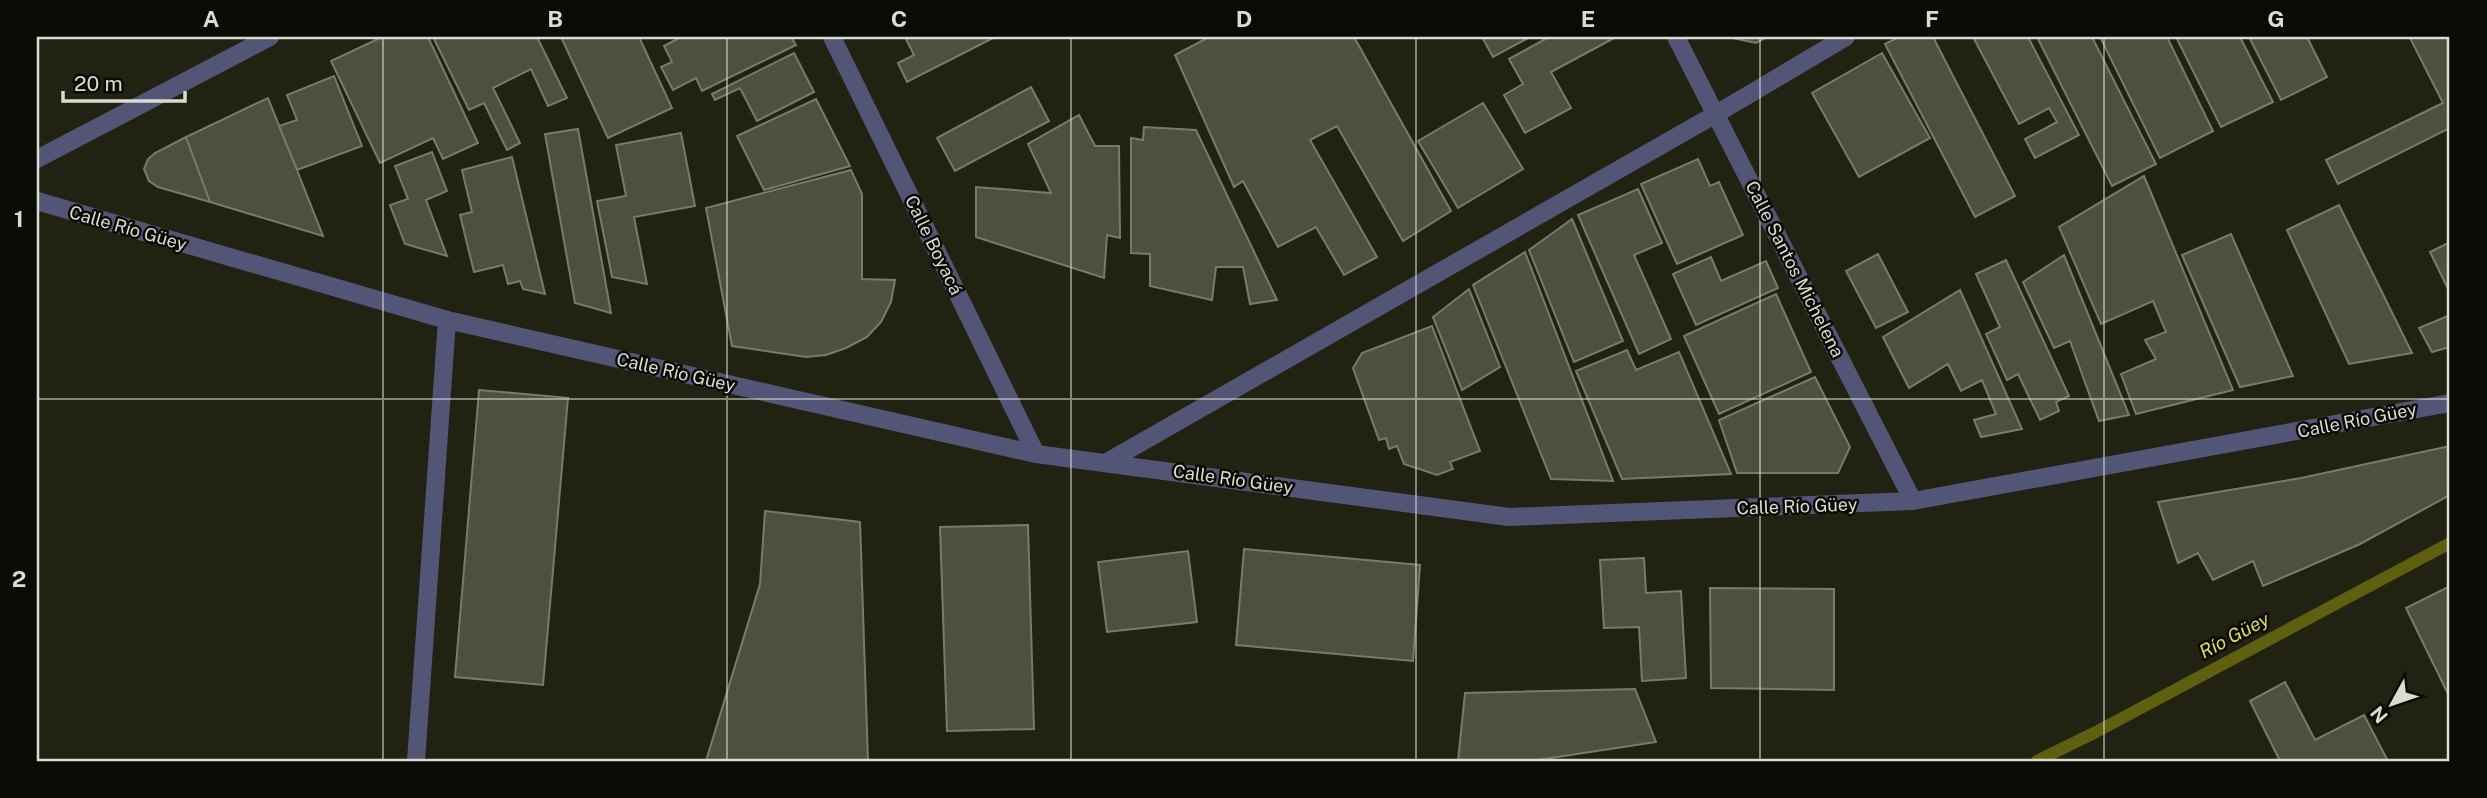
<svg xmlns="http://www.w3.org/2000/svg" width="2487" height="798" viewBox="0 0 2487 798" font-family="'Public Sans',sans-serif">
	<rect width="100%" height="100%" fill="#212212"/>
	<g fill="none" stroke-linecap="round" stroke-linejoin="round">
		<!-- stream -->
		<path stroke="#5e5f0f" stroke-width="12" d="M2037,761l59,-29 354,-189"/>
	</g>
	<!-- building -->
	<path fill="#4e4f3e" stroke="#797a68" stroke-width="2" d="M382,37h46l50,106 -35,16 -10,-21 -53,25 -49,-102z
		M433,37h104l30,61 -19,8 -17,-37 -38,19 27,55 -13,7 -23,-47 -15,7z
		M561,37h78l33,71 -64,30z
		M681,37h110l5,8 -94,46 -6,-13 -23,12 -12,-23 11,-5 -8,-16z
		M905,37h90l-88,45 -9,-19 16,-8z
		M1209,37h145l97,174 -48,30 -66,-115 -27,14 67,117 -33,18 -28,-48 -38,20 -35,-66 -9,6 -59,-132z
		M1482,37h48l-37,20z
		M1549,37h67l-65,35 20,36 -46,25 -21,-38 19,-11 -14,-25z
		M1728,37h39l-11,6z
		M1899,37h34l82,159 -40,21 -90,-173z
		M1973,37h55l51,98 -44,23 -10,-19 32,-17 -8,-14 -30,16z
		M2037,37h55l64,127 -44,22z
		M2100,37h67l46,94 -53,27z
		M2176,37h64l33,65 -52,25z
		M2249,37h58l20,40 -46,23z
		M2450,37v91l-112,56 -12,-24 117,-57 -33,-65z
		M794,53l20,39 -57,29 -17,-33 -25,12 -3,-6z
		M1882,53l48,85 -71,39 -47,-84z
		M334,76l28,70 -65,24 -18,-44 18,-6 -10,-25z
		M1031,87l18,34 -94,50 -18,-33z
		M268,98l29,72 26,66 -113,-34 -24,-65z
		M816,99l34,67 -86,24 -27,-54z
		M1483,103l40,66 -65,39 -40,-67z
		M1079,115l16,31h24l1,92 -13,-3 -3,43 -128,-41v-50l75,6 -23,-49z
		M1144,127l52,3 81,170 -27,4 -7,-37h-27l-4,33 -62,-14v-32l-19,-1v-115l12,2z
		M578,129l33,184 -36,-10 -30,-169z
		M681,133l14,73 -61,11 13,67 -35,-7 -15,-76 29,-5 -10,-51z
		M186,137l24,65 -52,-15 -9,-6 -5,-12 4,-10 7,-6z
		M432,152l15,39 -21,9 21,56 -42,-12 -15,-39 18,-6 -13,-33z
		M512,157l33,137 -22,-5 -3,-8 -12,3 -5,-19 -29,7 -14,-57 12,-3 -10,-42z
		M1698,159l12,27 9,-4 24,53 -66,29 -36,-80z
		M851,170l11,24v85l33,1 -4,22 -10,20 -14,15 -21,11 -20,7 -20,2 -74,-11 -26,-138z
		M2144,176l89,214 -97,24 -15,-40 35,-15 -11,-19 21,-8 -13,-31 -52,23 -42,-97z
		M1638,189l24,54 -28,12 37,84 -32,15 -61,-139z
		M2339,205l73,148 -63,11 -62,-134z
		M1572,219l51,122 -49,21 -45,-112z
		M2231,234l62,142 -53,11 -58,-132z
		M2450,242v51l-20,-41z
		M1525,252l88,229 -62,-2 -78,-194z
		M1878,254l30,58 -32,16 -30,-57z
		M2064,255l65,160 -30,6 -29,-80 -16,7 -31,-66z
		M1711,257l10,24 45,-20 12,27 -82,37 -23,-51z
		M2006,260l63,136 -13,6 3,9 -19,9 -22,-46 -11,6 -21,-46 14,-7 -24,-53z
		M1469,289l31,78 -38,23 -29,-73z
		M1960,290l62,139 -41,8 -7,-17 22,-6 -14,-34 -21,11 -13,-27 -39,24 -26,-51z
		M1776,294l35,78 -92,42 -35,-78z
		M2450,315v32l-18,5 -13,-24z
		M1432,326l48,125 -30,11 3,7 -16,6 -33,-11 -7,-18 -8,3 -3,-11 -7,2 -26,-72 9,-15z
		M1627,350l9,20 43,-18 52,122 -109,5 -46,-108z
		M1815,377l35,70 -12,26h-101l-18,-53z
		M479,390l89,8 -25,287 -88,-8z
		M2450,446v49l-90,49 -97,42 -10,-25 -40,19 -15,-27 -20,10 -20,-61 143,-24z
		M765,511l95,11 8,239h-162l54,-177z
		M1028,525l6,204 -87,2 -7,-204z
		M1244,549l176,16 -7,96 -177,-16z
		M1188,551l9,71 -90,10 -9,-70z
		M1644,558l2,35 35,-2 5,87 -44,3 -3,-54 -35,1 -4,-68z
		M2450,586v112l-44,-90z
		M1710,588l124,1v101l-123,-2z
		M2285,682l30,58 49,-25 24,46h-108l-30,-60z
		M1635,689l21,53 -125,19h-73l7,-68z"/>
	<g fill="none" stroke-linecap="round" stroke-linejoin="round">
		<!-- service -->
		<path stroke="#535577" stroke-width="18" d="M416,761l31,-441"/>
		<!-- minor -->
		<path stroke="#535577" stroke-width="18" d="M832,37l204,417
			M1676,37l237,464
			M37,159l233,-122
			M37,201l410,119 589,134 473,63 404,-16 537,-98
			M1107,462l609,-348 130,-77"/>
	</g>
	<!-- grid -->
	<path fill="none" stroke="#dadbd1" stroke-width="2" stroke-opacity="0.55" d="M383,37v724M727,37v724M1071,37v724M1416,37v724M1760,37v724M2104,37v724M37,399h2413"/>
	<g text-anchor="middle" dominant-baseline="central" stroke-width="5" stroke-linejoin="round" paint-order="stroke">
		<!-- street labels -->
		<g font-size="18" fill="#dadbd1" stroke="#0b0b05">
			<text transform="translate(128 228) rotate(16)">Calle Río Güey</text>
			<text transform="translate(934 245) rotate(64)">Calle Boyacá</text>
			<text transform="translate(1795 269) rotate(63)">Calle Santos Michelena</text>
			<text transform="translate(676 372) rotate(13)">Calle Río Güey</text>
			<text transform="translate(2357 420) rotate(-11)">Calle Río Güey</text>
			<text transform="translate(1233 479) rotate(8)">Calle Río Güey</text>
			<text transform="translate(1797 506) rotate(-2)">Calle Río Güey</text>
		</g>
		<!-- water labels -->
		<g font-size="19" font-style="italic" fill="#dadd5c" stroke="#0b0b05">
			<text transform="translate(2234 635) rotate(-28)">Río Güey</text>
		</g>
	</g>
	<!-- border -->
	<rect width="2487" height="798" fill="none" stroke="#0b0b05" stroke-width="77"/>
	<!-- north arrow -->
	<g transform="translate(2392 704) rotate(230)" stroke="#0b0b05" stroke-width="5" paint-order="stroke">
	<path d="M0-5L12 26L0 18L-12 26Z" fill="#dadbd1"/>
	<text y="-10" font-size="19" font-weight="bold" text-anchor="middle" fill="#dadbd1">N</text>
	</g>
	<!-- scale -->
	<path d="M63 91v10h122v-10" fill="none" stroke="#dadbd1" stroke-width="3.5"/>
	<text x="74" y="91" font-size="21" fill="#dadbd1" stroke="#0b0b05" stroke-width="5" paint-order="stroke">20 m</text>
	<rect x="38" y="38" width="2410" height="722" fill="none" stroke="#dadbd1" stroke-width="2.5"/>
	<g font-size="23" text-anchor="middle" font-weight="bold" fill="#dadbd1">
		<text x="211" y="27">A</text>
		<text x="555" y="27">B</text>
		<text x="899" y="27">C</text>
		<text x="1244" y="27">D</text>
		<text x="1588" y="27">E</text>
		<text x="1932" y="27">F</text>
		<text x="2276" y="27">G</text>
		<text x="19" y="227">1</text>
		<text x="19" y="587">2</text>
	</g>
</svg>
